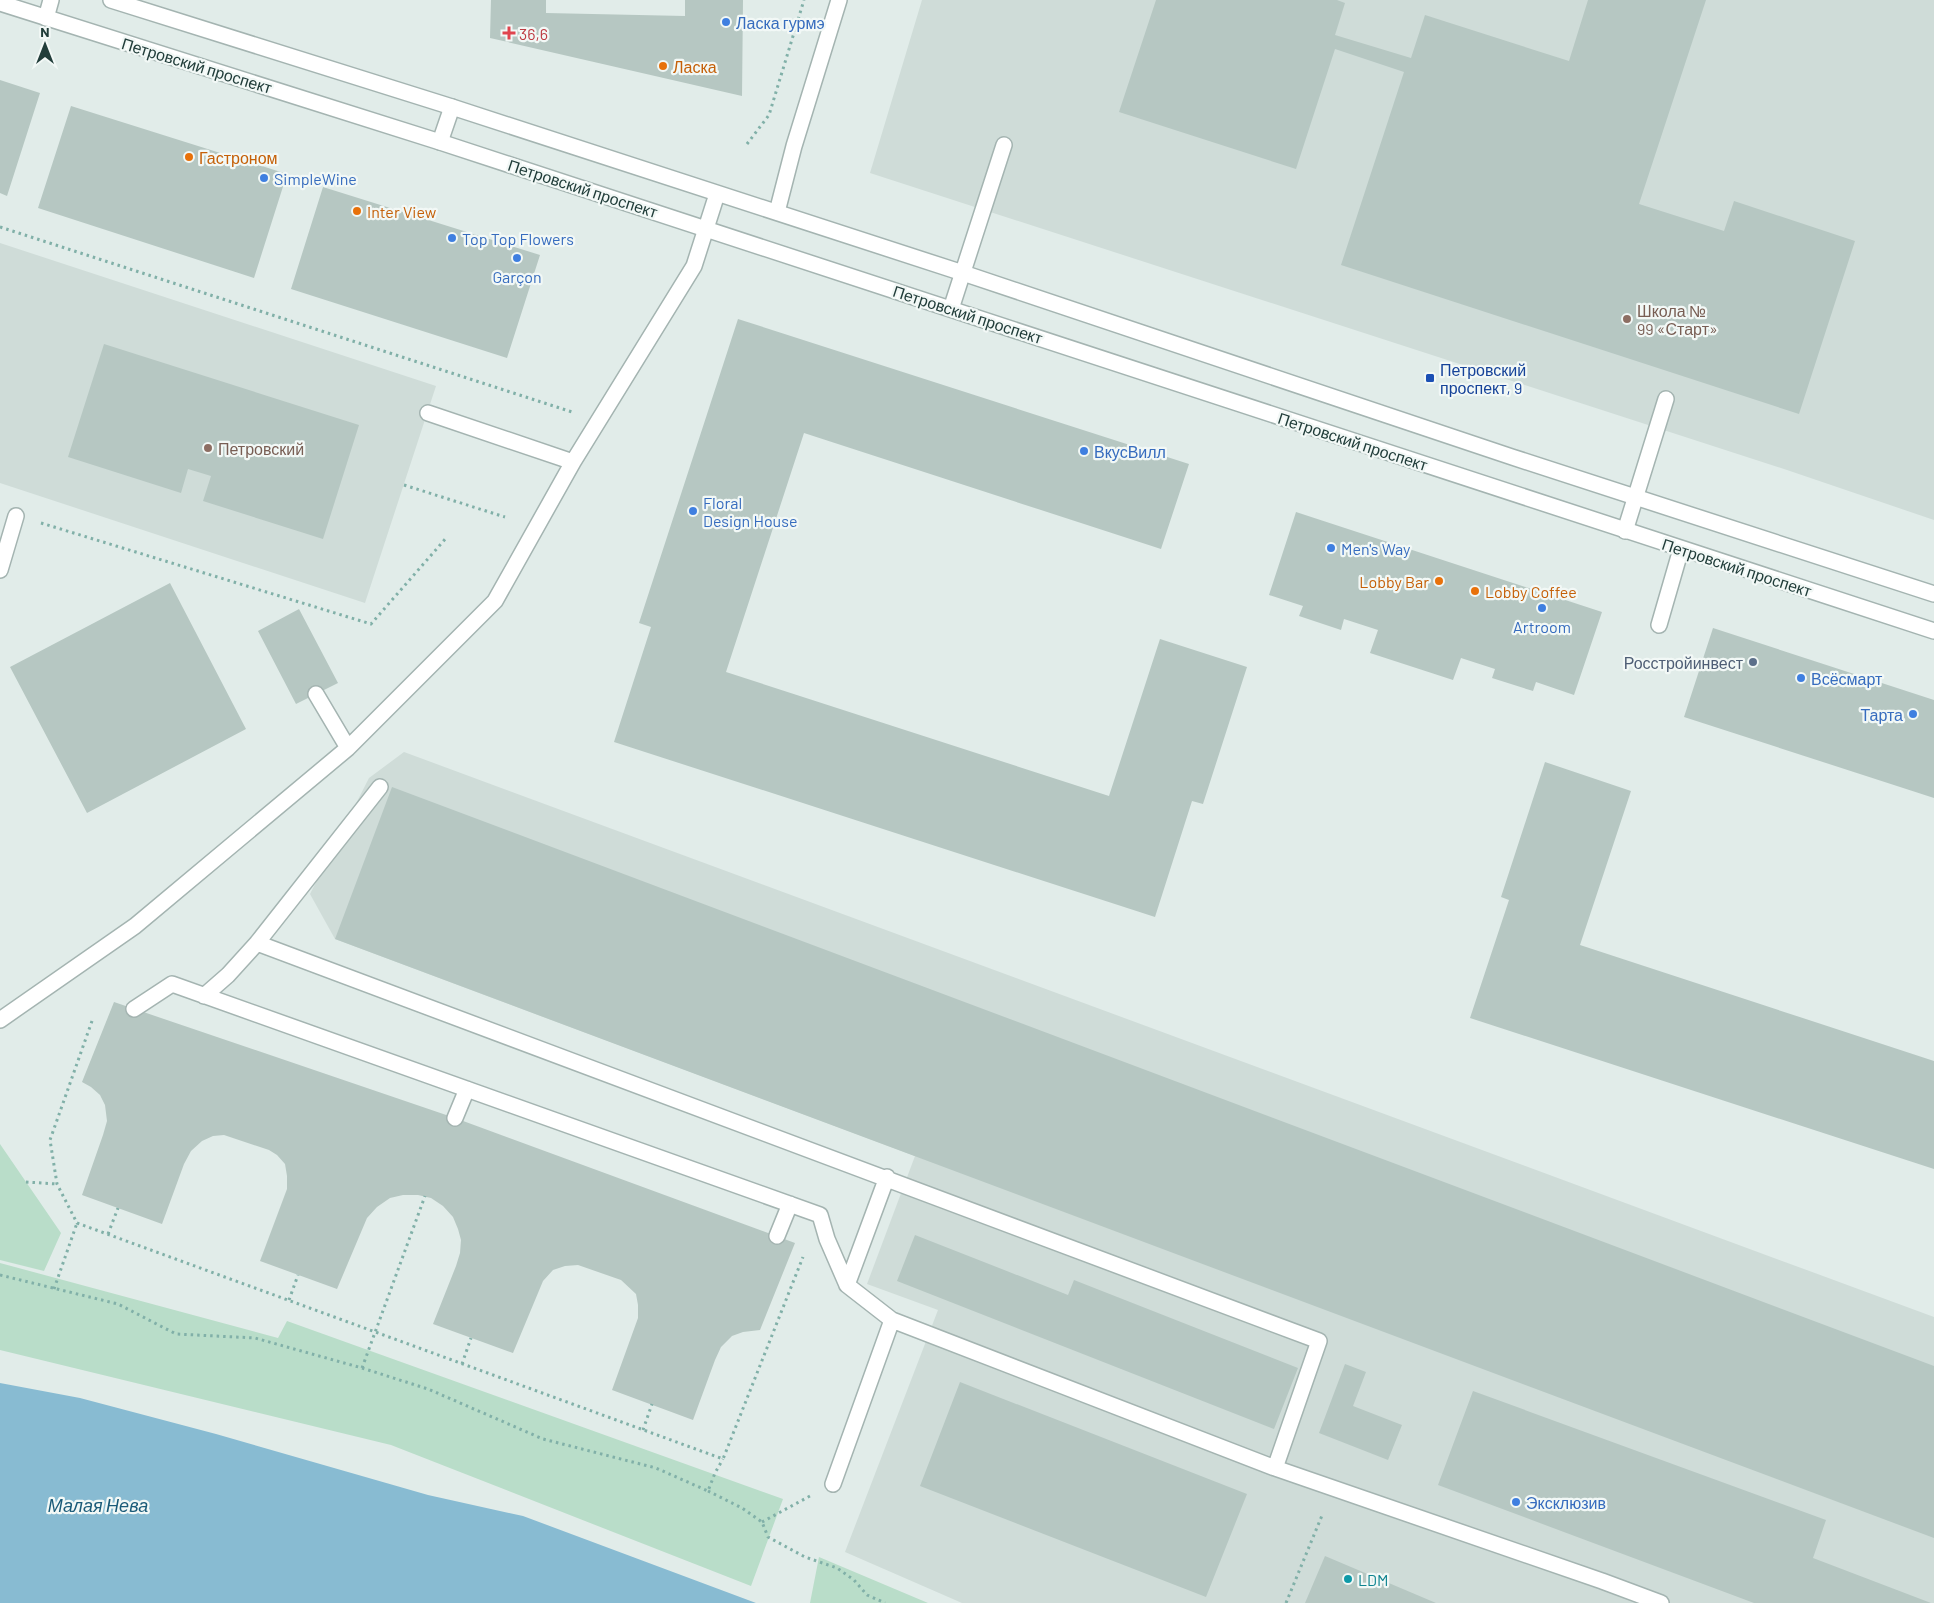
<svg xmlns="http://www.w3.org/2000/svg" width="1934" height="1603" viewBox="0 0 1934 1603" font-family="Barlow,sans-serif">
	<rect width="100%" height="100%" fill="#e1ece9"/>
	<!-- built -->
	<path fill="#cfdcd8" d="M922,0h1012v520l-147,-50 -917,-297z
		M0,243l436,143 -71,217 -365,-120z
		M404,752l1530,565v286h-972l-117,-51 93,-242 -71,-26 48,-128 -580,-217 -25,-45 59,-116z"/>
	<!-- green -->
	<path fill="#b9ddc9" d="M0,1144l61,89 -17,38 -44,-11z
		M0,1263l278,75 9,-17 496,178 -32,87 -360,-141 -391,-95z
		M819,1557l109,46h-118z"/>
	<!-- water -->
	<path fill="#88bbd2" d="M0,1383l80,15 136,36 212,61 95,21 233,87h-756z"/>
	<!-- building -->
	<path fill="#b6c7c2" d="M491,0h55v13l139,3v-16h58l-1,96 -252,-58z
		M1156,0h181l8,3 -10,32 76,23 14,-43 144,46 19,-61h118l-67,204 85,27 10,-30 121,40 -56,173 -458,-149 63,-193 -69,-23 -39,120 -177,-57z
		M0,80l40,13 -33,103 -7,-3z
		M71,106l216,68 -33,104 -216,-70z
		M323,187l217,68 -33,103 -216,-69z
		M738,319l451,145 -28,85 -357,-116 -78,239 383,124 51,-157 87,28 -44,137 -11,-3 -37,116 -541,-175 37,-115 -12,-4z
		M104,344l255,81 -36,114 -120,-38 8,-25 -23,-7 -7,24 -113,-36z
		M1296,512l306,100 -28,83 -38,-13 -3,9 -41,-13 3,-9 -34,-11 -8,22 -83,-27 8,-23 -34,-11 -3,11 -42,-14 4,-10 -34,-11z
		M170,583l76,146 -159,84 -77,-146z
		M299,609l39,74 -42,21 -38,-73z
		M1713,628l221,72v98l-250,-81z
		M1545,762l86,29 -51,154 354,116v108l-464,-151 39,-118 -8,-3z
		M392,787l1542,579v172l-1599,-599z
		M114,1002l341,116 340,125 -35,87 -17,2 -11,4 -11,11 -6,13 -22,60 -81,-30 26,-72v-13l-2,-11 -15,-14 -43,-15 -13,1 -12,4 -10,11 -30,72 -80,-29 23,-58 4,-13 1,-13 -3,-11 -5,-12 -10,-11 -12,-8 -13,-3h-15l-13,3 -13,9 -10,11 -30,71 -77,-28 27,-72v-13l-2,-12 -8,-9 -8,-5 -45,-15 -11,1 -11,5 -11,10 -7,13 -22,60 -80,-29 21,-60 4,-14 -2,-16 -5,-10 -9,-8 -9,-5z
		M915,1235l153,60 6,-15 224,88 -24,61 -377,-148z
		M1345,1364l21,8 -13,34 49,19 -14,35 -69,-27z
		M960,1382l287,112 -41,103 -286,-111z
		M1473,1391l353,129 -13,38 118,45h-177l-316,-118z
		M1325,1556l111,47h-131z"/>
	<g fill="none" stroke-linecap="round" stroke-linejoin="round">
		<defs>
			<path id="service" d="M46,18l5,-18
				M440,142l12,-35
				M777,212l17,-66 45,-146
				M951,309l53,-164
				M428,413l145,49
				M1625,531l41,-132
				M0,570l16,-54
				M1659,625l22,-76
				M316,694l32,54
				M257,943l1062,398 -44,127
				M204,996l24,-21 29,-32 123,-156
				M134,1009l38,-25 648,231 7,24 20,46
				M0,1020l135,-94 213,-178 147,-147 78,-139 121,-196 23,-72
				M455,1118l12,-29
				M887,1177l-40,108 45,35 383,148 327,113 59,22
				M777,1236l13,-32
				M833,1484l59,-164"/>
			<path id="tertiary" d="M111,0l341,107 511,166 549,184 422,137
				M0,3l440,139 1494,489"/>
		</defs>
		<!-- service casing -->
		<use href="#service" stroke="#a4b4b1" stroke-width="18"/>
		<!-- tertiary casing -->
		<use href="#tertiary" stroke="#a4b4b1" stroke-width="18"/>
		<!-- path -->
		<path stroke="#81b0a8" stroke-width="3" stroke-dasharray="2.5 4" stroke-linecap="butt" d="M747,144l22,-29 35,-115
			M0,227l572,185
			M404,485l101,32
			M41,523l330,101 76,-87
			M92,1021l-42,119 7,44 20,39 646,236 80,-202
			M26,1182l31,2
			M108,1234l10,-26
			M0,1275l118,29 58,30 79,4 107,30 66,21 115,50 113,29 52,23 7,-18 8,-14
			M54,1289l23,-66
			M289,1300l9,-25
			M462,1364l9,-26
			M362,1368l63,-172
			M643,1430l9,-26
			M708,1491l34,17 20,14 6,15 37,20 32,11 17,12 13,15 18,8
			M762,1522l48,-26
			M1286,1603l37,-90"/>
		<!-- service -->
		<use href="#service" stroke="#fff" stroke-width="15"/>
		<!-- tertiary -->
		<use href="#tertiary" stroke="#fff" stroke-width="15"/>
	</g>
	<!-- markers -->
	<g fill="#3f7fe0" stroke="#f2f8f6" stroke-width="2">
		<circle cx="726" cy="22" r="5"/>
		<circle cx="264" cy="178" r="5"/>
		<circle cx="452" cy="238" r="5"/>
		<circle cx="517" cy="258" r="5"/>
		<circle cx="1084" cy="451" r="5"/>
		<circle cx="693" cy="511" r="5"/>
		<circle cx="1331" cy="548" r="5"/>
		<circle cx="1542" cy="608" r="5"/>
		<circle cx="1801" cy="678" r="5"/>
		<circle cx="1913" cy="714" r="5"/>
		<circle cx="1516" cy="1502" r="5"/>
	</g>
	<path fill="#e0444e" stroke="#f2f8f6" stroke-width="2" d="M506.5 25.5h5v5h5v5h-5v5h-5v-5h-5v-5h5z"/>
	<g fill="#e8710a" stroke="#f2f8f6" stroke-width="2">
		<circle cx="663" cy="66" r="5"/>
		<circle cx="189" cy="157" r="5"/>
		<circle cx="357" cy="211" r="5"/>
		<circle cx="1439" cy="581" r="5"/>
		<circle cx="1475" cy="591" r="5"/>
	</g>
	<g fill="#8d6e63" stroke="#f2f8f6" stroke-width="2">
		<circle cx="1627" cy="319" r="5"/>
		<circle cx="208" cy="448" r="5"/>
	</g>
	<rect fill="#1a4fb4" stroke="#f2f8f6" stroke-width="2" x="1425" y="373" width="10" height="10" rx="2.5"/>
	<circle fill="#5c6f8a" stroke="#f2f8f6" stroke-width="2" cx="1753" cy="662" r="5"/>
	<circle fill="#0f9aa8" stroke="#f2f8f6" stroke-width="2" cx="1348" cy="1579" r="5"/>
	<g text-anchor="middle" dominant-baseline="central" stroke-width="4.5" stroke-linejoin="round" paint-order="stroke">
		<!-- shop labels -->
		<g font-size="16" fill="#366cbe" stroke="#f2f8f6" text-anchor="start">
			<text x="736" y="22">Ласка гурмэ</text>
			<text x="274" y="178">SimpleWine</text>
			<text x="462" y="238">Top Top Flowers</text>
			<text x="517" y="276" text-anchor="middle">Garçon</text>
			<text x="1094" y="451">ВкусВилл</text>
			<text x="703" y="502">Floral<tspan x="703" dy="18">Design House</tspan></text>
			<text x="1341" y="548">Men's Way</text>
			<text x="1542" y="626" text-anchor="middle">Artroom</text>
			<text x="1811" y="678">Всёсмарт</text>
			<text x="1903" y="714" text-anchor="end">Тарта</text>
			<text x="1526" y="1502">Эксклюзив</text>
		</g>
		<!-- health labels -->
		<g font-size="16" fill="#be3a42" stroke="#f2f8f6" text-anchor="start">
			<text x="519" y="33">36,6</text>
		</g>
		<!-- street labels -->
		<g font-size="16" fill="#213d3a" stroke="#f2f8f6">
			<text transform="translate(197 65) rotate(17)">Петровский проспект</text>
			<text transform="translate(583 188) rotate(18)">Петровский проспект</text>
			<text transform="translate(968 314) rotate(18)">Петровский проспект</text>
			<text transform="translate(1353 441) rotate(18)">Петровский проспект</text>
			<text transform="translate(1737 567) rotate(18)">Петровский проспект</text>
		</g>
		<!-- food labels -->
		<g font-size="16" fill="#c56008" stroke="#f2f8f6" text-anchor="start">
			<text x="673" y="66">Ласка</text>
			<text x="199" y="157">Гастроном</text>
			<text x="367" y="211">Inter View</text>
			<text x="1429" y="581" text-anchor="end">Lobby Bar</text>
			<text x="1485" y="591">Lobby Coffee</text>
		</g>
		<!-- education labels -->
		<g font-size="16" fill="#785e54" stroke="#f2f8f6" text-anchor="start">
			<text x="1637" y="310">Школа №<tspan x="1637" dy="18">99 «Старт»</tspan></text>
			<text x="218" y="448">Петровский</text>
		</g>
		<!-- transit labels -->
		<g font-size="16" fill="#164399" stroke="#f2f8f6" text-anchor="start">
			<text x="1440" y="369">Петровский<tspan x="1440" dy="18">проспект, 9</tspan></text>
		</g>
		<!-- service labels -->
		<g font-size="16" fill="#4e5e75" stroke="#f2f8f6" text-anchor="end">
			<text x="1743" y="662">Росстройинвест</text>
		</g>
		<!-- culture labels -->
		<g font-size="16" fill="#0d838f" stroke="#f2f8f6" text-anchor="start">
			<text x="1358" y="1579">LDM</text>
		</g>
		<!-- water labels -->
		<g font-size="18" font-style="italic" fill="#1a5b79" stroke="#f2f8f6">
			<text x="98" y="1505">Малая Нева</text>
		</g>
	</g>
	<!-- north arrow -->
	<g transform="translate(45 45)" stroke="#f2f8f6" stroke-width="4" paint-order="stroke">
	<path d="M0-4L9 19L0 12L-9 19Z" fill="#213d3a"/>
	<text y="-8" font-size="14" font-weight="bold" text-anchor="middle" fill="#213d3a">N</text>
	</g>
</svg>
